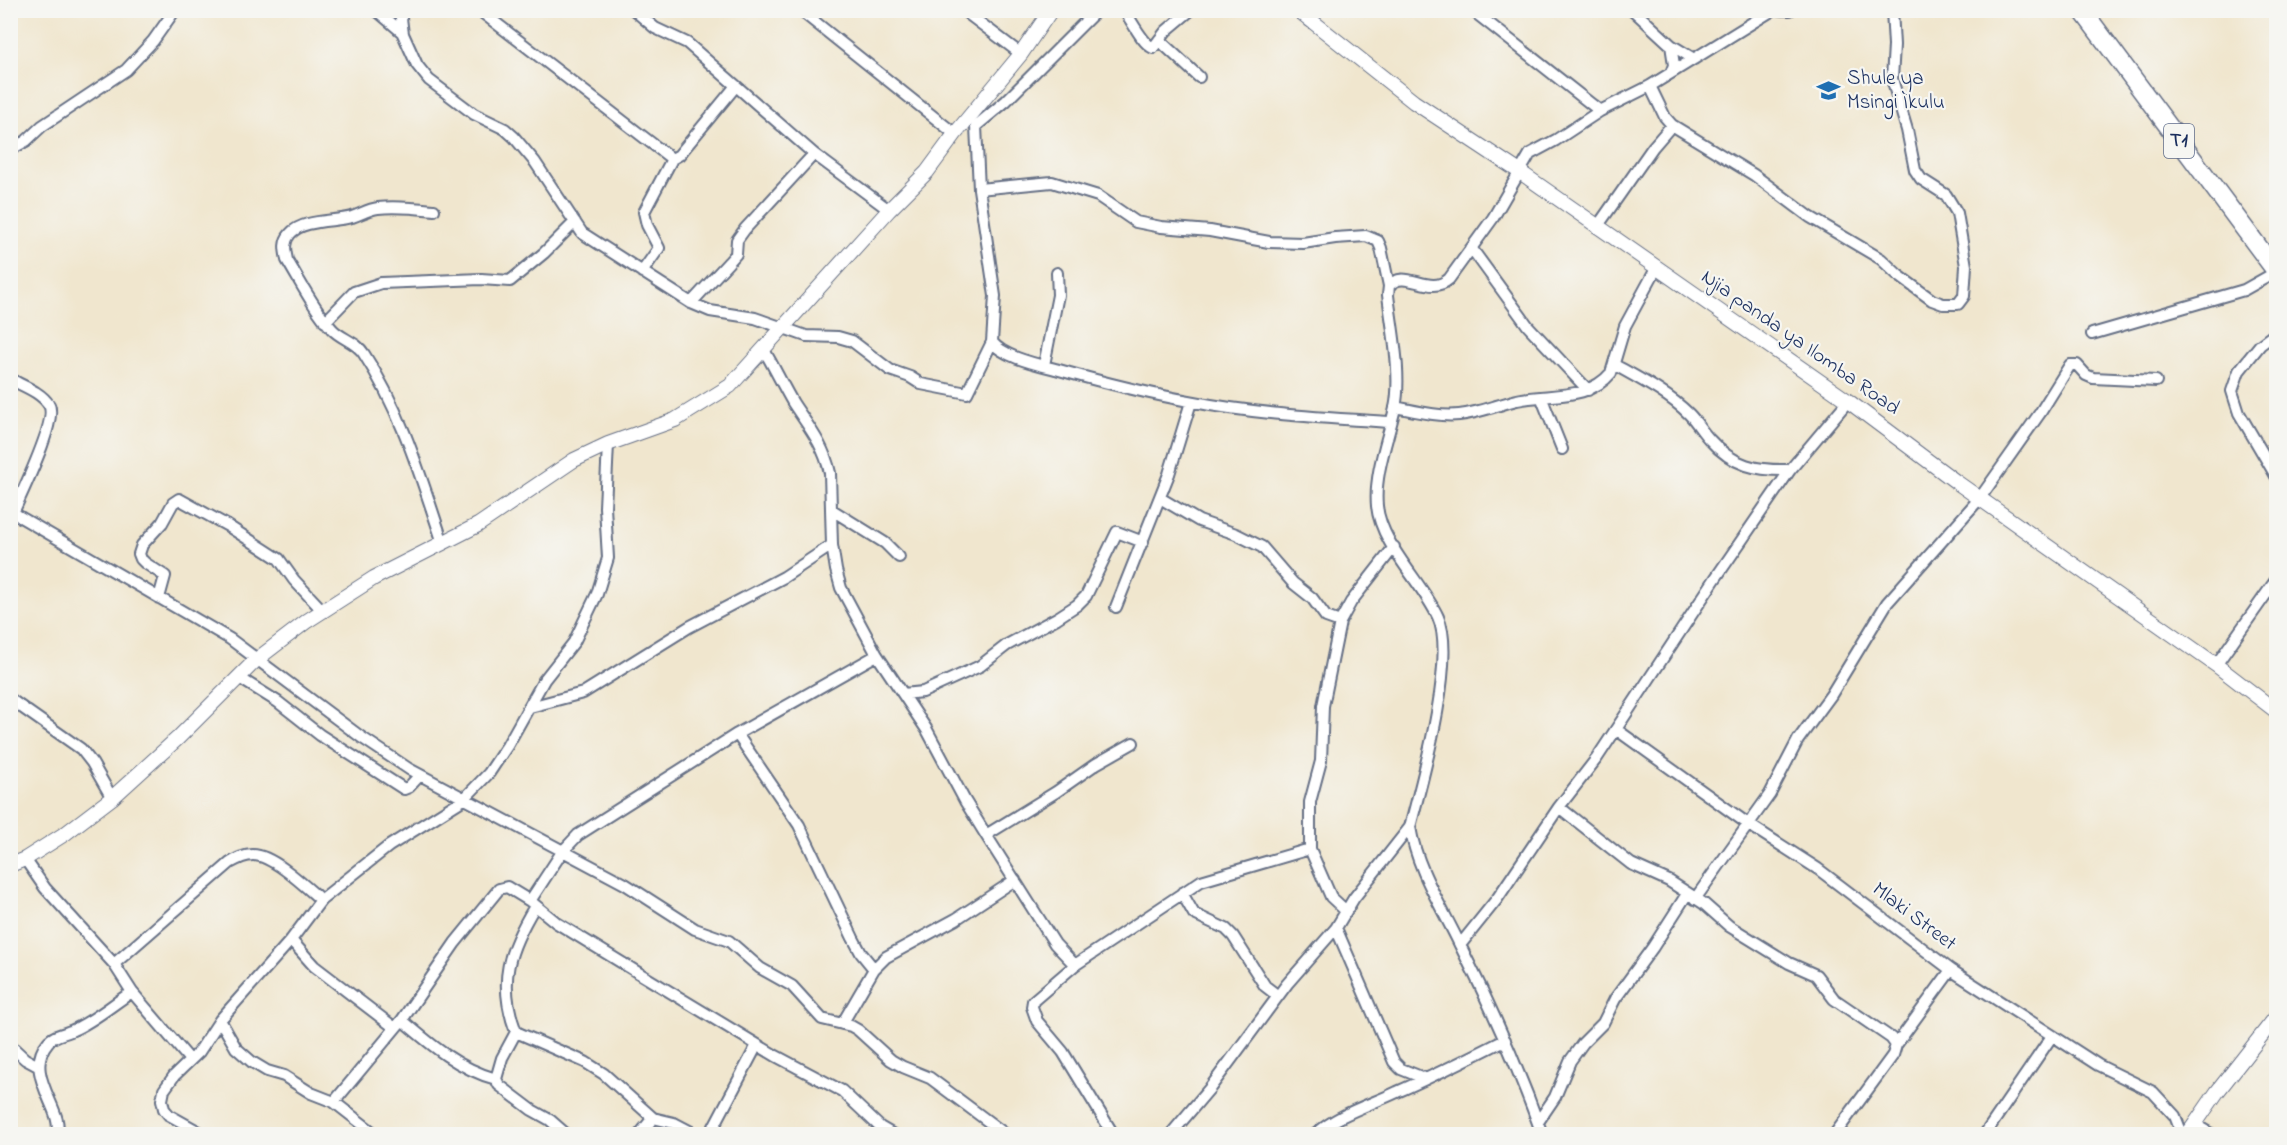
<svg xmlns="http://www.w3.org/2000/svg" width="2287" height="1145" viewBox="0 0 2287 1145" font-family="'Indie Flower',sans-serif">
	<rect width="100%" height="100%" fill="#f6f6f2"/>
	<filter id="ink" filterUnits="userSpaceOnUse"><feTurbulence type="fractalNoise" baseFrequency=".0167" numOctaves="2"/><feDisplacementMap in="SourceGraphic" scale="12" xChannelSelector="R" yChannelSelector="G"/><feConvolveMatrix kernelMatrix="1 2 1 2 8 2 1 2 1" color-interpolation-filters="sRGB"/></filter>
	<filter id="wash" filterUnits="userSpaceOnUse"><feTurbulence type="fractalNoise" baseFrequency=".008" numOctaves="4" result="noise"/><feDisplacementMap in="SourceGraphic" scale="24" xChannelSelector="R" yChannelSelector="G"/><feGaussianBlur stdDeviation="1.35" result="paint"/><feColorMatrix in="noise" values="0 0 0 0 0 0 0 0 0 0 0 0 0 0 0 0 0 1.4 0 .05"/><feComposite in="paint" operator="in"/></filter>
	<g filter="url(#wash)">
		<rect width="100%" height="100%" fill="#f0e6ce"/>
	</g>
	<g filter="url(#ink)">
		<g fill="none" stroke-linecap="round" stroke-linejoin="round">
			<defs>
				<path id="minor" d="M376,10l27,23
					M400,10l3,24 14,31 12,15 45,34 31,15 9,8 21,25 47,71 109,70 19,8 45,7 51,18 32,1 14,4 38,29 20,7 11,7 46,9 25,-51
					M479,10l193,149 7,-4 56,-68
					M634,10l21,18 32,15 127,111 75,56
					M800,10l155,124
					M963,10l58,44
					M1097,10l-91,91 -30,25 3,63 16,107 -3,46c12,16 49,23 67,28 43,12 86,23 130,31 65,13 135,17 201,21
					M1124,10c8,11 18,33 29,38l13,-17 25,-21
					M1472,10l128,101
					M1633,10l38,35 3,20 -3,8
					M1781,10h9
					M1310,21l8,-11
					M1159,40l40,37
					M1671,45l23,14
					M1650,86l15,31 7,8 82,50 56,42 71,42 17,16 34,25 11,4h15l6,-8 2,-30 -9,-53 -11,-18 -25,-16 -6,-9 -8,-40 -15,-51 2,-34 -2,-35
					M10,150l16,-9 16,-15 84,-56 27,-29 22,-31
					M979,189l73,-7 46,14 38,26 25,5 49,4 59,11 34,1 32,-5 31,-2 12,5 3,7 8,38
					M434,210c-19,-2 -37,-4 -56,-2 -9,1 -17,6 -26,9 -18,5 -49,2 -62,17 -7,8 -5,16 -3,26 14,23 27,49 45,69 9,10 25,13 32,25 38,58 57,124 79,189
					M1597,227l56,-80 19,-22
					M1472,249l56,77 60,64
					M642,272l17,-24 -12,-23 -3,-13 28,-53
					M691,303l38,-41 7,-8 1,-14 8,-11 69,-75
					M325,322l29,-30 27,-9 100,-4 29,2 34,-28 31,-31
					M2276,333l-16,12 -21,26 -7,20 7,22 37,63
					M2092,334l152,-44 32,-18
					M764,350c10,17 19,36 29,53 15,23 31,42 37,70l2,72 4,25 5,18 36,67 50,75 38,71 21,34 69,109 20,21
					M1044,365l14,-70 -1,-22
					M1615,365c25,14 54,29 74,49 8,8 13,18 21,26 23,26 47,31 80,30
					M10,379c13,7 31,13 39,26 9,15 -28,89 -36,108
					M1542,399l20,50
					M1395,407c21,4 43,10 64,8 20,-2 38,-10 58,-15 32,-7 71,1 94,-27l14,-47 32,-59
					M1160,498l39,23 37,13 26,13 31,36 19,15 14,19 14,5
					M832,510l53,33 14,14
					M10,511l220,128 131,98 48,32 216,115 70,45 34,12 31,27 32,18 30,33 29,7 7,4 33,30 12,7 27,11 75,56
					M159,598l6,-22 -20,-13 -4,-4 -2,-5 3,-9 20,-22 11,-20 6,-4 49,27 51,33 15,21 29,31
					M1116,607l53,-133 22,-72
					M2216,665l60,-85
					M238,677l40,25 42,33 84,54 5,-2 11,-12
					M903,694l20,-2 57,-26 27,-21 50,-27 20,-13 9,-9 31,-64 26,10
					M10,699l71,50 11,14 20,35
					M530,707l53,-14 106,-66 95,-50 48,-32
					M1617,730l131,94 70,45 133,101 147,95 55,27 22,24 7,18
					M737,734l62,91 54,113 8,15 13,16
					M1559,807l72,57 38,17 34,22 26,23 60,37 27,12 18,24 57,39 5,7 -3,10 -58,79
					M986,835l70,-43 40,-28 37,-21
					M25,859l20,29 69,76 18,28 58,68
					M1182,893l12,21 32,15 7,7 32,50 13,10
					M1695,899l75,-105 28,-54 33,-45 56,-92 93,-105 60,-85 30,-48h7l9,10 7,3 63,3
					M530,901l32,-49 16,-17 159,-101 140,-79
					M535,906c-26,43 -38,75 -19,126l69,30 19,12 49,44 21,5 21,11
					M1346,911l-15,-14 -21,-48v-47l11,-41 2,-55 17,-84 11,-20 43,-55
					M1336,928l58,134 7,7 25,10
					M291,940l23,26 81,62
					M1460,945l37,-46 62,-92 38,-49 118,-179 75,-109 58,-69
					M114,964l116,-101c7,-4 14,-8 23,-8 20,0 53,32 68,45
					M220,1020l16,28 16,14 15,9 17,5 27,17 23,9 41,32
					M402,1020c29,25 57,49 94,59
					M842,1024l32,-55 12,-12 70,-38 59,-39
					M516,1032l-14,26 -6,21 3,6 33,25 18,10 16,14
					M10,1045l15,14 13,7
					M1896,1045l55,-75
					M334,1102l68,-82 53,-77 44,-54 8,-2 23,14 27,22 80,49 139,84 66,35 38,36 12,7
					M1538,1122l17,-25 15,-36 13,-18 20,-20 12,-24 38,-52 34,-53
					M2194,1124l17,10
					M56,1134c11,-21 -35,-60 -8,-92 5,-7 17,-8 25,-12 21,-9 40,-26 59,-38
					M203,1134l-34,-19 -5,-6 -2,-9 2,-10 10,-14 25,-24 21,-32 71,-80 30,-40 68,-54 75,-47 25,-26 18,-27 37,-66 30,-38 23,-48 11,-36 -3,-51 3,-63
					M640,1134l13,-16
					M710,1134l47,-89
					M1113,1134l-50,-82 -26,-31 -5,-14 1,-6 42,-36 126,-84 109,-32
					M1171,1134l39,-46 77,-104 49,-56 18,-30 56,-71
					M1316,1134c22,-20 54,-29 81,-42 37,-16 72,-34 108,-52
					M1542,1134c-23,-64 -51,-128 -82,-189 -18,-38 -43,-75 -50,-118 12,-46 47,-169 28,-210 -16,-35 -57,-72 -61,-111 -3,-32 11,-67 18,-98 7,-33 -3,-79 -7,-113l1,-9c16,-19 40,11 60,-7l44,-61 37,-64 26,-14 44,-29 50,-25 123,-76
					M1985,1134l67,-98"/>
				<path id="tertiary" d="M1298,10l116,92 106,70 328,229 107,80 261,184 60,46
					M10,865l15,-6 41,-26 46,-35 66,-60 78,-78 51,-39 67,-43 104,-53 96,-65 34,-16 67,-24 55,-34 159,-176 38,-38 28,-38 66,-80 30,-44
					M2188,1134l29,-42 59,-75"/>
				<path id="trunk" d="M2082,10l194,261"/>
			</defs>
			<!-- minor casing -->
			<use href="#minor" stroke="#666f85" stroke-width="14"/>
			<!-- tertiary casing -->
			<use href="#tertiary" stroke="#666f85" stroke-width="16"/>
			<!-- trunk casing -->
			<use href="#trunk" stroke="#666f85" stroke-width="21"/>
			<!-- minor -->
			<use href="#minor" stroke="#fff" stroke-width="10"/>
			<!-- tertiary -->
			<use href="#tertiary" stroke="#fff" stroke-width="14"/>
			<!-- trunk -->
			<use href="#trunk" stroke="#fff" stroke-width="18"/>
		</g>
	</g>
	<!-- icons -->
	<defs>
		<symbol id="school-bare" viewBox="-9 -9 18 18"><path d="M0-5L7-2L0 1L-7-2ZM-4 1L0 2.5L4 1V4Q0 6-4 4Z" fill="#1f6fb2" stroke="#f6f6f2" stroke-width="2.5" paint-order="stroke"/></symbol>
	</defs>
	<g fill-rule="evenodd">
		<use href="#school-bare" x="1812" y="74" width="33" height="33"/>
	</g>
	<g text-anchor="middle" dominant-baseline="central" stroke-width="4.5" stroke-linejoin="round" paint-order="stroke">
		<!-- shield labels -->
		<rect fill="#f6f6f2" stroke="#5d6b8a" stroke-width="1.5" x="2164" y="124" width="30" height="34" rx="4.5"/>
		<g font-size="20" font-weight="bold" fill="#1b2f5e">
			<text x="2179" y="141">T1</text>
		</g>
		<!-- poi labels -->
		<g font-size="21" fill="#1b2f5e" stroke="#f6f6f2" text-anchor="start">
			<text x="1847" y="79">Shule ya<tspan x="1847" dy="24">Msingi Ikulu</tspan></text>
		</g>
		<!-- street labels -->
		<g font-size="21" fill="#1b2f5e" stroke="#f6f6f2">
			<text transform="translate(1800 343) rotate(35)">Njia panda ya Ilomba Road</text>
			<text transform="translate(1914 917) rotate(37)">Mlaki Street</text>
		</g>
	</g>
	<!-- margin -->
	<rect width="2287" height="1145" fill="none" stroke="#f6f6f2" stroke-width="36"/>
</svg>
